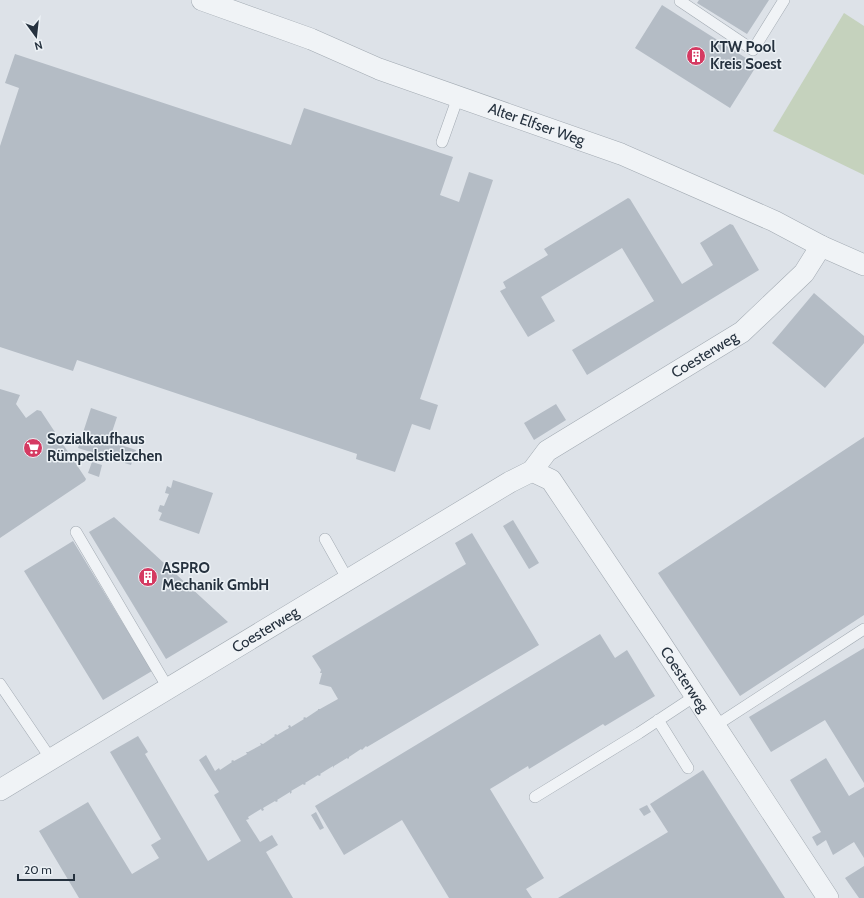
<svg xmlns="http://www.w3.org/2000/svg" width="864" height="898" viewBox="0 0 864 898" font-family="Cabin,sans-serif">
	<rect width="100%" height="100%" fill="#dde2e8"/>
	<!-- green -->
	<path fill="#c5d2bd" d="M844,13l20,13v149l-91,-44z"/>
	<!-- building -->
	<path fill="#b4bcc5" d="M699,0h70l-22,34 -50,-31z
		M662,5l95,60 -27,43 -95,-60z
		M15,54l276,91 13,-37 149,49 -13,38 19,7 10,-30 24,8 -73,219 18,6 -8,25 -18,-6 -17,48 -39,-13 1,-5 -280,-94 -4,11 -73,-24v-201l19,-58 -14,-5z
		M628,198l2,1 52,85 31,-19 -13,-22 30,-19 3,1 26,45 -172,105 -15,-25 82,-49 -32,-53 -81,49 14,24 -27,16 -28,-46 6,-3 -3,-6 45,-27 -4,-6z
		M814,293l50,43v7l-39,45 -53,-45z
		M0,389l20,6 -4,9 10,14 11,-8 4,1 45,68 -1,2 -85,57z
		M556,404l10,16 -32,20 -10,-17z
		M91,408l26,9 -8,24 27,9 -5,15 -53,-17z
		M864,437v178l-124,81 -82,-123z
		M92,462l10,3 -3,12 -11,-4z
		M173,480l40,13 -14,41 -40,-14 3,-7 -4,-2 2,-6 4,1 5,-12 -4,-1 2,-7 4,2z
		M114,517l114,105 -62,37 -77,-127z
		M513,520l26,43 -10,6 -26,-43z
		M472,533l67,112 -172,102 -1,-1 -4,4 -1,-1 -12,8v1l-1,1 -1,-1 -13,8v2l-1,-2 -13,8 1,1 -2,1 -1,-1 -13,8 1,1 -2,1 -1,-1 -12,7 1,1 -2,2v-2l-13,8 1,1 -2,1 -1,-1 -12,7 1,2 -2,1 -1,-2 -13,8 1,2 -3,1 14,22 12,-7 6,10 -12,7 27,46h-214l-40,-67 49,-29 44,72 27,-16 -8,-13 10,-6 -51,-87 28,-16 10,16 -3,2 63,107 33,-20 -27,-46 5,-3 -20,-32 7,-5 9,16 4,-3 1,2 12,-8 -1,-1 2,-1 1,1 13,-7 -1,-2h2l13,-7 -1,-2 3,1 12,-8 -1,-1 2,-1 1,1 12,-7 -1,-2 2,-1 1,2 13,-8 -1,-1 2,-1 1,1 12,-8v-1h2l18,-10 -7,-12 -12,-3 3,-11h-2l1,-3 -9,-14 154,-92 -11,-21z
		M73,541l79,130 -49,29 -79,-129z
		M600,634l15,24 12,-8 28,46 -50,30 -2,-2 -74,45 -1,-3 -38,23 54,89 -18,11 6,9h-83l-47,-78 -58,35 -29,-49z
		M864,648v135l-39,-63 -54,32 -22,-35z
		M826,758l23,38 15,-9v71l-10,-16 -21,13 -7,-15 -9,6 -5,-9 9,-5 -31,-52z
		M703,770l82,128h-227l110,-66 -18,-28z
		M647,805l4,7 -7,4 -5,-7z
		M316,812l8,16 -4,2 -9,-15z
		M864,866v32h-5l-14,-20z"/>
	<g fill="none" stroke-linecap="round" stroke-linejoin="round">
		<defs>
			<path id="lane" d="M681,0l-1,1 73,49 31,-50
				M442,142l16,-45
				M76,532l92,156
				M325,539l23,41
				M0,684l51,75
				M658,720l30,48
				M715,726l149,-97
				M535,797l104,-64 56,-37"/>
			<g id="street">
				<path id="s1" d="M202,0l109,39 68,30 242,85 153,67 47,25 43,19"/>
				<path id="s2" d="M532,471l19,9 107,159 170,259"/>
				<path id="s3" d="M0,790l510,-308 22,-11 15,-20 195,-119 62,-59 17,-27"/>
			</g>
		</defs>
		<!-- lane casing -->
		<use href="#lane" stroke="#a2aab2" stroke-width="12"/>
		<!-- street casing -->
		<use href="#street" stroke="#a2aab2" stroke-width="22"/>
		<!-- lane -->
		<use href="#lane" stroke="#f0f3f6" stroke-width="11"/>
		<!-- street -->
		<use href="#street" stroke="#f0f3f6" stroke-width="21"/>
	</g>
	<!-- icons -->
	<defs>
		<symbol id="building-disc" viewBox="-11 -11 22 22"><circle r="9.5" fill="#d53a62" stroke="#ecf1f5"/><path d="M-4-6H4V6H1V3H-1V6H-4ZM-2.5-4.3h1.7v1.8h-1.7ZM.8-4.3h1.7v1.8H.8ZM-2.5-1h1.7V.8h-1.7ZM.8-1h1.7V.8H.8Z" fill="#fff"/></symbol>
		<symbol id="supermarket-disc" viewBox="-11 -11 22 22"><circle r="9.5" fill="#d53a62" stroke="#ecf1f5"/><path d="M-6-5.5h2.5l.6 2H6L4.5 2H-2.5L-4.4-4H-6ZM-1.5 3.2a1.3 1.3 0 1 0 .1 0ZM3 3.2a1.3 1.3 0 1 0 .1 0Z" fill="#fff"/></symbol>
	</defs>
	<g fill-rule="evenodd">
		<use href="#building-disc" x="685" y="45" width="22" height="22"/>
		<use href="#supermarket-disc" x="22" y="437" width="22" height="22"/>
		<use href="#building-disc" x="137" y="566" width="22" height="22"/>
	</g>
	<g text-anchor="middle" dominant-baseline="central" stroke-width="3" stroke-linejoin="round" paint-order="stroke">
		<!-- poi labels -->
		<g font-size="15" font-weight="bold" fill="#26323f" stroke="#ecf1f5" text-anchor="start">
			<text x="710" y="47">KTW Pool<tspan x="710" dy="17">Kreis Soest</tspan></text>
			<text x="47" y="439">Sozialkaufhaus<tspan x="47" dy="17">Rümpelstielzchen</tspan></text>
			<text x="162" y="568">ASPRO<tspan x="162" dy="17">Mechanik GmbH</tspan></text>
		</g>
		<!-- street labels -->
		<g font-size="15" fill="#26323f" stroke="#ecf1f5">
			<text stroke="none"><textPath href="#s1" startOffset="357">Alter Elfser Weg</textPath></text>
			<text stroke="none"><textPath href="#s3" startOffset="830">Coesterweg</textPath></text>
			<text stroke="none"><textPath href="#s3" startOffset="310">Coesterweg</textPath></text>
			<text stroke="none"><textPath href="#s2" startOffset="261">Coesterweg</textPath></text>
		</g>
	</g>
	<!-- north arrow -->
	<g transform="translate(36 36) rotate(165)" stroke="#ecf1f5" stroke-width="3" paint-order="stroke">
	<path d="M0-3L7 15L0 10L-7 15Z" fill="#26323f"/>
	<text y="-6" font-size="11" font-weight="bold" text-anchor="middle" fill="#26323f">N</text>
	</g>
	<!-- scale -->
	<path d="M18 874v6h56v-6" fill="none" stroke="#26323f" stroke-width="2"/>
	<text x="24" y="874" font-size="12" fill="#26323f" stroke="#ecf1f5" stroke-width="3" paint-order="stroke">20 m</text>
</svg>
